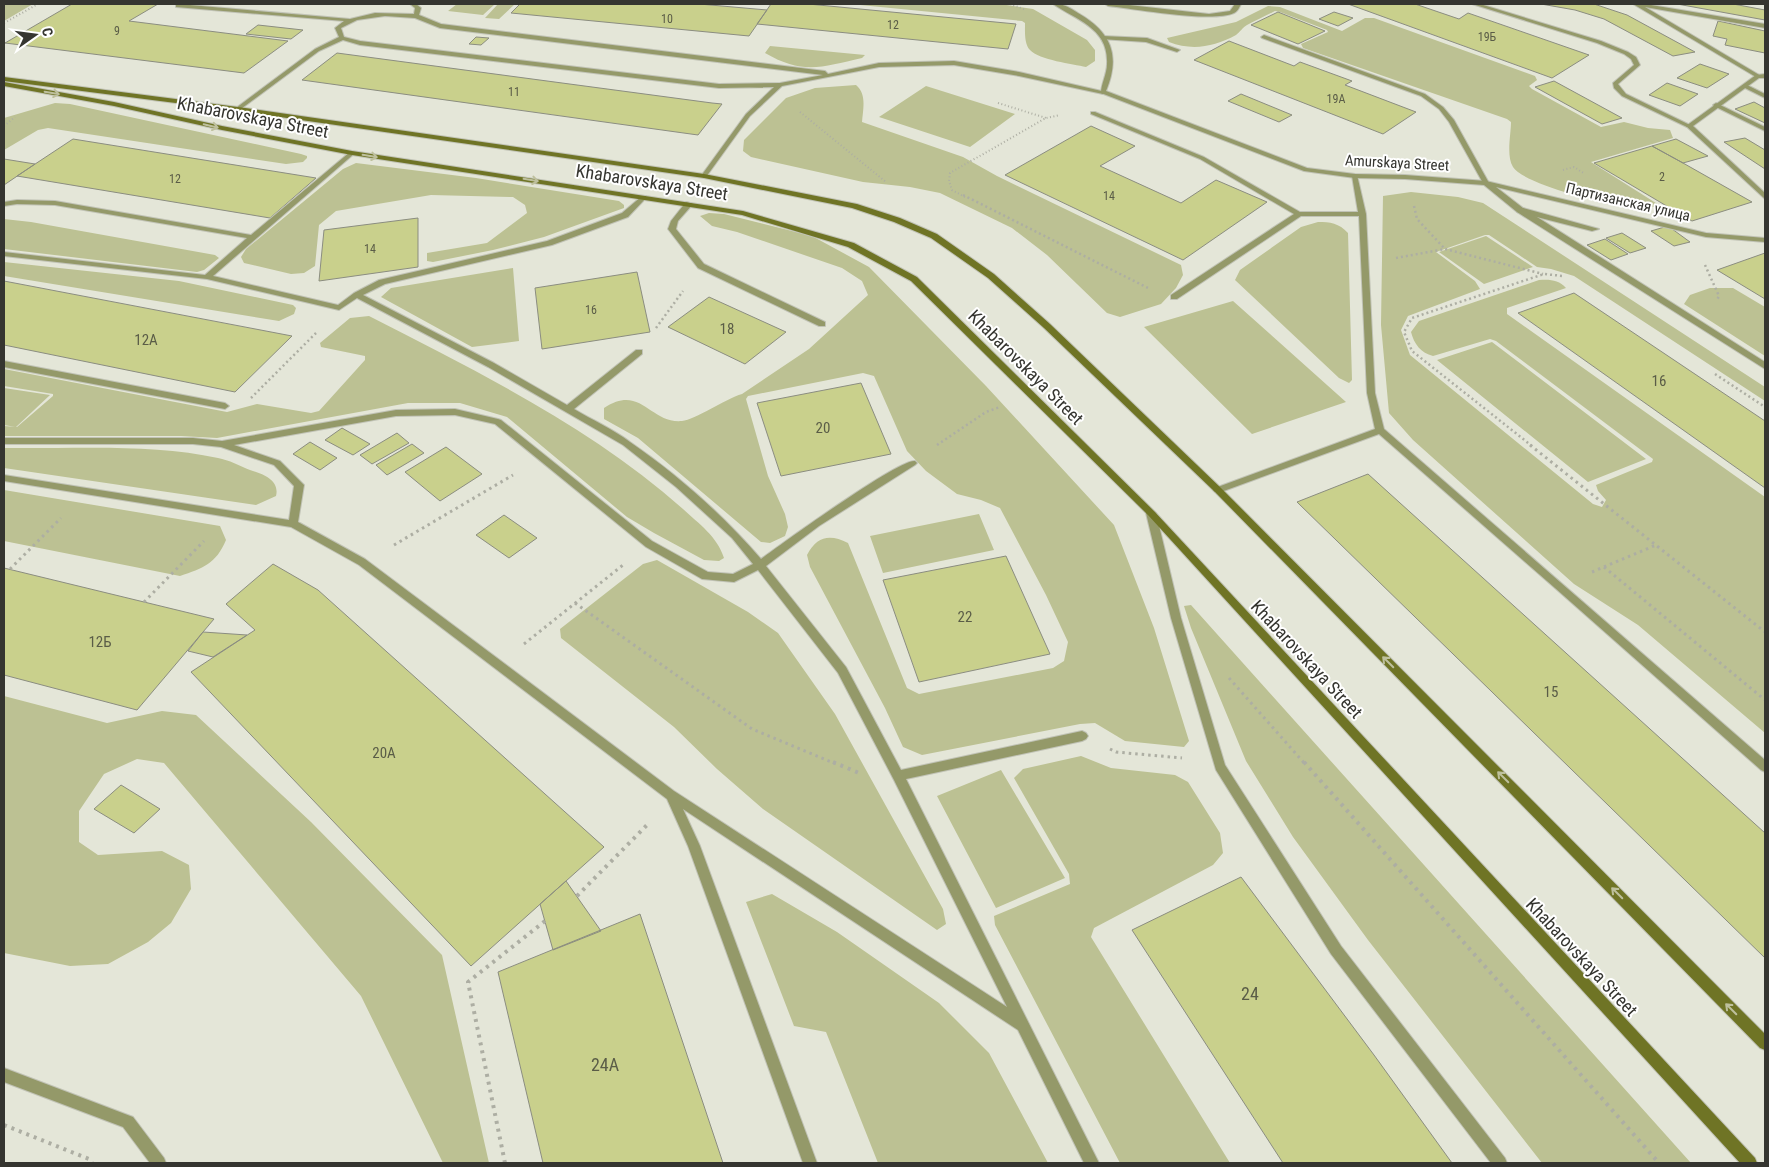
<svg xmlns="http://www.w3.org/2000/svg" width="1769" height="1167" viewBox="0 0 1769 1167" font-family="'Roboto Condensed',sans-serif">
	<rect width="100%" height="100%" fill="#e4e6d8"/>
	<!-- green -->
	<path fill="#bcc193" d="M4,4h29l-29,17z
		M457,4h38l-12,11 -35,-4z
		M498,4h17l-16,15 -14,-1z
		M850,4h150l33,5 54,31 8,10v11l-9,6c-13,-3 -47,-7 -56,-17 -6,-6 -5,-19 -5,-27l-3,-2z
		M1268,6l12,1 62,24 23,-13h9l161,58 2,4 -8,6 3,3 69,38 23,-5 24,6 22,2 3,8 -82,24 68,43 -4,2c-14,-2 -29,-2 -42,-4 -20,-2 -90,-20 -100,-36 -7,-11 -2,-33 -2,-45l-4,-3 -204,-71 -2,-4 27,-12 -1,-2 -47,-18 -5,-1c-9,5 -19,9 -28,14 -4,2 -7,7 -11,10 -22,12 -44,16 -67,7l-2,-4 69,-16z
		M770,46l95,9 -3,3c-40,9 -59,17 -97,-5z
		M856,85c11,9 7,24 6,37l101,35 34,19 184,89 2,10 -7,13 -15,16 -41,13 -13,-4 -60,-58 -35,-27 -72,-35 -30,-6 -47,-5 -112,-25 -8,-6 1,-11 42,-42 29,-10z
		M926,86l89,28 -45,33 -91,-30z
		M55,103l15,1 231,50 6,2v2l-4,4 -17,2 -238,-36 -10,2 -34,20v-32z
		M356,163l120,15 143,23 5,4v3l-80,29 -51,13 -60,12 -6,-1v-8l60,-10 40,-30 -2,-8 -12,-8 -82,-2 -95,16 -17,14 -4,41 -11,7 -13,1 -47,-11 -3,-6 5,-8 97,-80z
		M1411,192l47,5 25,6 282,184v14l-191,-125 -23,-7 -14,-2 -48,-32h-4l-49,17 39,29 5,8 -72,27 -7,14 9,25 183,149 9,3 4,-7 -8,-9 -2,-6 56,-23 1,-3 -157,-118 -6,-2 -57,17c-12,-3 -19,-12 -22,-24l8,-11 120,-41c11,-1 20,0 27,8l-59,20v6l258,183v236l-127,-108 -64,-41 -161,-144 -24,-27 -8,-88 2,-129z
		M709,213l15,1 88,22 57,31 117,119 128,139 40,103 35,113 -5,6 -59,-6 -30,-18 -15,1 -158,31 -19,-8 -18,-39 -75,-141 -3,-12c10,-19 23,-21 41,-12l59,145 12,6 134,-26 11,-7 4,-19 -22,-47 -46,-87 -19,-8 -24,-6 -31,-23 -19,-20 -33,-75 -11,-3 -115,23 -2,3 22,77 17,38 3,13 -3,9 -15,7 -9,-1 -123,-104 -34,-19v-11c37,-25 46,16 78,13 13,-1 43,-22 60,-27l67,-45 59,-54 -6,-14 -20,-13 -105,-36 -25,-6 -12,-10z
		M4,219l27,3 184,33 4,3 -15,12 -7,2 -193,-23z
		M1318,222c12,0 21,1 30,11l4,147 -3,3 -10,-5 -104,-98 5,-10 61,-43z
		M1486,236l47,31 -49,17 -45,-32z
		M4,262l175,19 114,24 3,3 -2,6 -15,7 -275,-45z
		M513,268l6,73 -47,6 -91,-50 10,-9z
		M1710,288h23l32,19v49l-81,-52 6,-9z
		M1233,301l113,101 -94,32 -108,-107z
		M369,316c109,56 222,111 314,193 16,15 34,27 41,49l-5,3 -15,-1 -50,-27 -27,-16 -120,-100 -47,-14h-52l-191,35 -36,-2h-177v-10l13,1 36,-31v-2l-49,-8v-17l223,43 30,-8 54,9 8,-2 46,-51v-4l-44,-9 -1,-4 30,-25z
		M1492,342l154,117 -58,23 -151,-122z
		M4,388l46,7 -34,32 -12,-2z
		M4,448c68,1 148,-5 214,10 11,2 22,8 32,12 13,4 30,10 26,26l-20,9 -252,-37z
		M4,490l216,36 6,14c-10,24 -23,28 -46,36l-176,-35z
		M979,514l15,36 -111,23 -13,-37z
		M657,560l91,52 30,21 57,81 108,195 3,15 -9,6 -174,-121 -46,-40 -43,-42 -113,-89 -1,-9 83,-65z
		M1191,605l500,558h-149l-174,-223 -75,-103 -47,-76 -55,-133 -7,-22z
		M4,696l103,27 55,-12 34,4 115,107 131,133 47,208h-46l-82,-167 -197,-233 -27,-4 -33,15 -25,37v31l19,13 64,-4 27,14 2,24 -20,34 -23,19 -40,22 -38,2 -66,-13z
		M1081,756l30,12 64,7 13,7 32,51 3,20 -10,12 -119,63 -3,9 139,226h-110l-125,-238 -1,-9 76,-32 -1,-10 -55,-96 9,-9z
		M1001,770l64,108 -69,30 -59,-112z
		M772,894l65,38 102,71 50,50 59,110h-170l-52,-131 -32,-6 -48,-124z"/>
	<!-- building -->
	<path fill="#c9d08c" stroke="#8b8d80" d="M72,4h86l-29,17 159,20 -44,32 -239,-30z
		M520,4h179l68,6 -18,26 -238,-23z
		M771,4h37l208,20 -8,25 -251,-25z
		M1348,4h67l44,15 9,-6 121,42 -37,23z
		M1541,4h53l33,11 68,37 -22,4 -69,-37 -29,-9z
		M1677,4h56l32,6v10z
		M1278,12l47,19 -27,13 -47,-19z
		M1334,12l19,6 -15,8 -19,-7z
		M1718,21l47,10v22l-40,-8 2,-6 -14,-3z
		M258,25l45,5 -12,9 -45,-5z
		M476,37l13,1 -8,7 -12,-1z
		M1229,41l65,25 6,-4 52,19 -7,4 71,27 -33,22 -189,-74z
		M337,53l375,50 10,1 -24,31 -396,-55z
		M1700,64l29,10 -22,14 -30,-10z
		M1554,81l68,37 -20,6 -67,-37z
		M1667,83l31,11 -18,12 -31,-11z
		M1241,94l51,21 -13,7 -51,-21z
		M1754,102l11,6v15l-30,-14z
		M1091,126l44,20 -35,20 81,37 35,-23 51,22 -84,58 -178,-85z
		M1745,138l20,12v19l-41,-27z
		M73,139l243,39 -46,40 -253,-42z
		M1676,139l32,17 -25,7 -31,-17z
		M1652,146l31,17 69,39 -60,19 -98,-58z
		M4,159l31,5 -31,21z
		M418,218v49l-99,14 5,-51z
		M1668,226l22,16 -16,4 -23,-15z
		M1622,233l24,15 -16,5 -24,-15z
		M1605,239l23,15 -17,6 -24,-15z
		M1765,253v46l-48,-29z
		M637,272l13,60 -108,17 -7,-61z
		M4,281l288,55 -57,56 -231,-47z
		M1574,293l191,128v67l-247,-175z
		M709,297l77,35 -41,32 -77,-37z
		M861,383l30,71 -110,22 -24,-73z
		M342,428l28,16 -17,11 -28,-15z
		M397,433l12,10 -37,21 -12,-9z
		M310,442l27,16 -17,12 -27,-16z
		M412,444l12,9 -37,22 -11,-10z
		M446,447l36,27 -42,27 -35,-29z
		M1368,474l397,359v125l-468,-456z
		M504,515l33,23 -28,20 -33,-23z
		M1006,556l44,98 -131,28 -36,-102z
		M273,564l45,26 286,257 -133,119 -280,-294 64,-42 -29,-26z
		M4,568l210,51 -77,91 -133,-35z
		M203,632l44,3 -34,22 -25,-6z
		M121,785l39,24 -26,24 -40,-24z
		M1241,877l133,178 78,108h-169l-151,-233z
		M566,881l35,50 -48,19 -13,-46z
		M640,914l83,249h-180l-45,-191z"/>
	<g fill="none" stroke-linecap="round" stroke-linejoin="round">
		<defs>
			<path id="lane" d="M178,4l172,15 25,-6 39,1 1,-6 -5,-4h6l5,4 -2,7 22,9 384,47 3,3 51,-11 75,-2 65,11 87,20 -3,2 -84,-18 -65,-11 -75,2 -97,19 -32,30 -44,61 -2,1 -3,-2 45,-62 28,-27 -55,1 -359,-43 -17,-5 -24,11 -81,60 -2,-1v-2l79,-59 24,-12 -4,-9 9,-7 -168,-14v-2zM385,16l30,2 25,10 383,47 -43,8 -61,1 -359,-43 -16,-4 -3,-9 16,-8z
				M1105,4h15l89,10 21,-3 5,-7h6c-2,4 -3,7 -7,9 -22,10 -99,-4 -126,-7z
				M1472,4h8l121,37 27,11 8,5 4,8 -22,19 8,10 66,32 -5,1 -65,-31 -8,-8 -1,-5 21,-18 -3,-6 -7,-5 -27,-11z
				M1633,4h12l120,20v4l-120,-21 116,69 -5,1z
				M1264,35l161,59 18,13 11,13 35,63 -3,2 -3,-2 -34,-61 -10,-13 -18,-13 -159,-58 -1,-1z
				M1103,36l44,2 33,12 -3,2 -31,-10 -45,-3v-2z
				M1745,84l20,10v4l-22,-11 -1,-1z
				M1716,103l49,24v4l-51,-25 -1,-1z
				M1091,112h4l109,45 96,55h58l-6,-36 5,-1 9,39 9,179 9,36 381,331v12l-4,-2 -206,-182 -176,-154 -158,58h-6l-2,-2 2,-2 160,-59 -8,-36 -8,-177h-58l-124,83h-6v-4l123,-81 -94,-55 -109,-45z
				M350,152l5,1 -142,123 125,29 16,-12 25,-13 168,-39 75,-28 20,-17h4v2l-18,19 -76,28 -167,39 -22,11 131,68 73,42 69,-55h6v4l-68,55c18,11 39,20 56,33 48,33 93,73 131,117 19,-14 139,-101 154,-98l2,2 -2,2 -96,61 -53,40 80,101 55,103 181,-39 4,2 2,3 -2,3 -4,2 -176,38 193,384h-15l-66,-133 -335,-221 17,37 117,317h-14l-115,-317 -21,-47 -308,-234 -68,-38 -287,-46v-6l285,45 5,-34 -20,-21 -53,-18 -28,-3h-189v-6h189l29,3 174,-31 59,-1 43,10 3,1 151,121 56,31 25,2 20,-10 -21,-26 -56,-51 -53,-42 -135,-78 -131,-69 -18,12 -132,-31 -203,-23v-4l201,23 42,-37 -192,-33 -38,-1 -13,2v-4l13,-2 38,1 196,34zM455,415l40,9 151,123 56,32 32,3 24,-12 80,103 56,107 113,227 -333,-216 -309,-232 -67,-37 6,-37 -24,-24 -46,-16 162,-29z
				M686,202l7,2 -15,17 -2,8 28,35 121,58v4h-6l-121,-58 -30,-39 3,-8z
				M1517,208h6l76,21 -7,2 -75,-19z
				M4,361l221,42 4,3 -4,3 -221,-42z
				M1151,510l5,3 25,105 44,147 116,181 164,212 2,5h-16l-160,-209 -115,-184 -45,-152 -25,-105z
				M4,1068l129,49 31,41 2,5h-16l-27,-36 -119,-45z"/>
			<path id="street" d="M1053,4c9,-1 17,4 25,9 33,19 43,42 28,78l201,77 48,6 50,1 81,6 220,52 59,5v4l-59,-5 -210,-50 27,21 242,154v7l-248,-157 -33,-27 -79,-6 -50,-1 -51,-7 -203,-78c0,-9 6,-19 6,-29 2,-36 -31,-44 -54,-60z
				M1765,74v4h-6l-66,48 72,67v6l-79,-73 70,-51z"/>
			<path id="secondary" d="M4,77l234,30 466,67 153,30 43,14 37,16 57,40 56,50 171,164 544,546v16l-5,-2 -545,-556 -171,-164 -56,-50 -57,-40 -37,-16 -42,-14 -148,-30 -466,-67 -234,-30z
				M4,82l110,20 108,24 130,25 391,60 111,32 63,34 237,234 601,647 2,5h-17l-592,-648 -237,-234 -63,-34 -106,-32 -390,-60 -130,-25 -108,-24 -110,-20z"/>
		</defs>
		<!-- lane casing -->
		<use href="#lane" stroke="#c1c3b6" stroke-width="2"/>
		<!-- street casing -->
		<use href="#street" stroke="#c1c3b6" stroke-width="2"/>
		<!-- secondary casing -->
		<use href="#secondary" stroke="#c1c3b6" stroke-width="2"/>
		<!-- path-far3 -->
		<path stroke="#adaea3" stroke-width="2" stroke-dasharray="1 2.5" stroke-linecap="butt" d="M1010,4l16,6
			M4,23l34,-19
			M998,103l48,15
			M800,112l86,70
			M4,126l11,-9
			M1563,170l11,-3 11,7
			M965,197l-13,-7 -3,-9 1,-8 96,-55 14,-3"/>
		<!-- path-far2 -->
		<path stroke="#adaea3" stroke-width="2.5" stroke-dasharray="2 3" stroke-linecap="butt" d="M963,195l185,93
			M1414,206l3,13 28,30
			M1396,258l49,-9 98,25
			M1705,265l14,31 -2,4
			M656,328l27,-37
			M1715,374l50,33
			M251,398l65,-65
			M937,445l49,-33 14,-5
			M1532,446l-120,-95 -8,-19 8,-14 132,-44 19,2"/>
		<!-- path-far1 -->
		<path stroke="#adaea3" stroke-width="3" stroke-dasharray="2.5 4" stroke-linecap="butt" d="M1530,445l235,187
			M394,545l119,-70
			M1604,567l161,133
			M10,569l51,-51
			M1592,572l64,-27
			M144,602l60,-61
			M575,603l177,126 84,35
			M524,644l99,-79
			M1229,678l76,86
			M1110,749l6,3 66,6"/>
		<!-- path -->
		<path stroke="#adaea3" stroke-width="4" stroke-dasharray="3 5" stroke-linecap="butt" d="M833,762l26,11
			M1304,762l355,401
			M577,896l70,-71
			M4,1125l85,34 3,4
			M505,1163l-37,-181 77,-61"/>
		<!-- lane -->
		<use href="#lane" fill="#949969" fill-rule="evenodd"/>
		<!-- street -->
		<use href="#street" fill="#949969" fill-rule="evenodd"/>
		<!-- secondary -->
		<use href="#secondary" fill="#6f7425" fill-rule="evenodd"/>
	</g>
	<!-- one-way arrows -->
	<defs><path id="oneway-shaft" d="M-6 0H5M1.5-3L5.5 0L1.5 3" fill="none" stroke-width="1.6" stroke-linecap="round" stroke-linejoin="round" transform="scale(1.25)"/></defs>
	<g stroke="#bec09d">
		<use href="#oneway-shaft" transform="translate(52 93) rotate(10)"/>
		<use href="#oneway-shaft" transform="translate(211 126) rotate(13)"/>
		<use href="#oneway-shaft" transform="translate(370 156) rotate(9)"/>
		<use href="#oneway-shaft" transform="translate(531 180) rotate(9)"/>
		<use href="#oneway-shaft" transform="translate(1388 662) rotate(-135)"/>
		<use href="#oneway-shaft" transform="translate(1503 777) rotate(-135)"/>
		<use href="#oneway-shaft" transform="translate(1617 893) rotate(-135)"/>
		<use href="#oneway-shaft" transform="translate(1731 1009) rotate(-135)"/>
	</g>
	<g text-anchor="middle" dominant-baseline="central" stroke-width="4" stroke-linejoin="round" paint-order="stroke">
		<!-- far-number labels -->
		<g font-size="12" fill="#5a5c47">
			<text x="667" y="19">10</text>
			<text x="893" y="25">12</text>
			<text x="117" y="31">9</text>
			<text x="1487" y="37">19Б</text>
			<text x="514" y="92">11</text>
			<text x="1336" y="99">19А</text>
			<text x="1662" y="177">2</text>
			<text x="175" y="179">12</text>
			<text x="1109" y="196">14</text>
			<text x="370" y="249">14</text>
			<text x="591" y="310">16</text>
		</g>
		<!-- far-street labels -->
		<g font-size="15" fill="#353530" stroke="#fff">
			<text transform="translate(1397 163) rotate(3)">Amurskaya Street</text>
			<text transform="translate(1628 202) rotate(13)">Партизанская улица</text>
		</g>
		<!-- number labels -->
		<g font-size="15" fill="#5a5c47">
			<text x="727" y="329">18</text>
			<text x="146" y="340">12А</text>
			<text x="1659" y="381">16</text>
			<text x="823" y="428">20</text>
			<text x="965" y="617">22</text>
			<text x="100" y="642">12Б</text>
			<text x="1551" y="692">15</text>
			<text x="384" y="753">20А</text>
		</g>
		<!-- street labels -->
		<g font-size="18" fill="#353530" stroke="#fff">
			<text transform="translate(253 117) rotate(11)">Khabarovskaya Street</text>
			<text transform="translate(652 182) rotate(9)">Khabarovskaya Street</text>
			<text transform="translate(1026 367) rotate(45)">Khabarovskaya Street</text>
			<text transform="translate(1307 659) rotate(47)">Khabarovskaya Street</text>
			<text transform="translate(1582 957) rotate(47)">Khabarovskaya Street</text>
		</g>
		<!-- near-number labels -->
		<g font-size="18" fill="#5a5c47">
			<text x="1250" y="993">24</text>
			<text x="605" y="1064">24А</text>
		</g>
	</g>
	<!-- border -->
	<rect width="1769" height="1167" fill="none" stroke="#353530" stroke-width="10"/>
	<!-- north arrow -->
	<g transform="translate(35 35) rotate(76)" stroke="#ffffff" stroke-width="4" paint-order="stroke">
	<path d="M0-4L9 19L0 12L-9 19Z" fill="#353530"/>
	<text y="-8" font-size="14" font-weight="bold" text-anchor="middle" fill="#353530">С</text>
	</g>
</svg>
